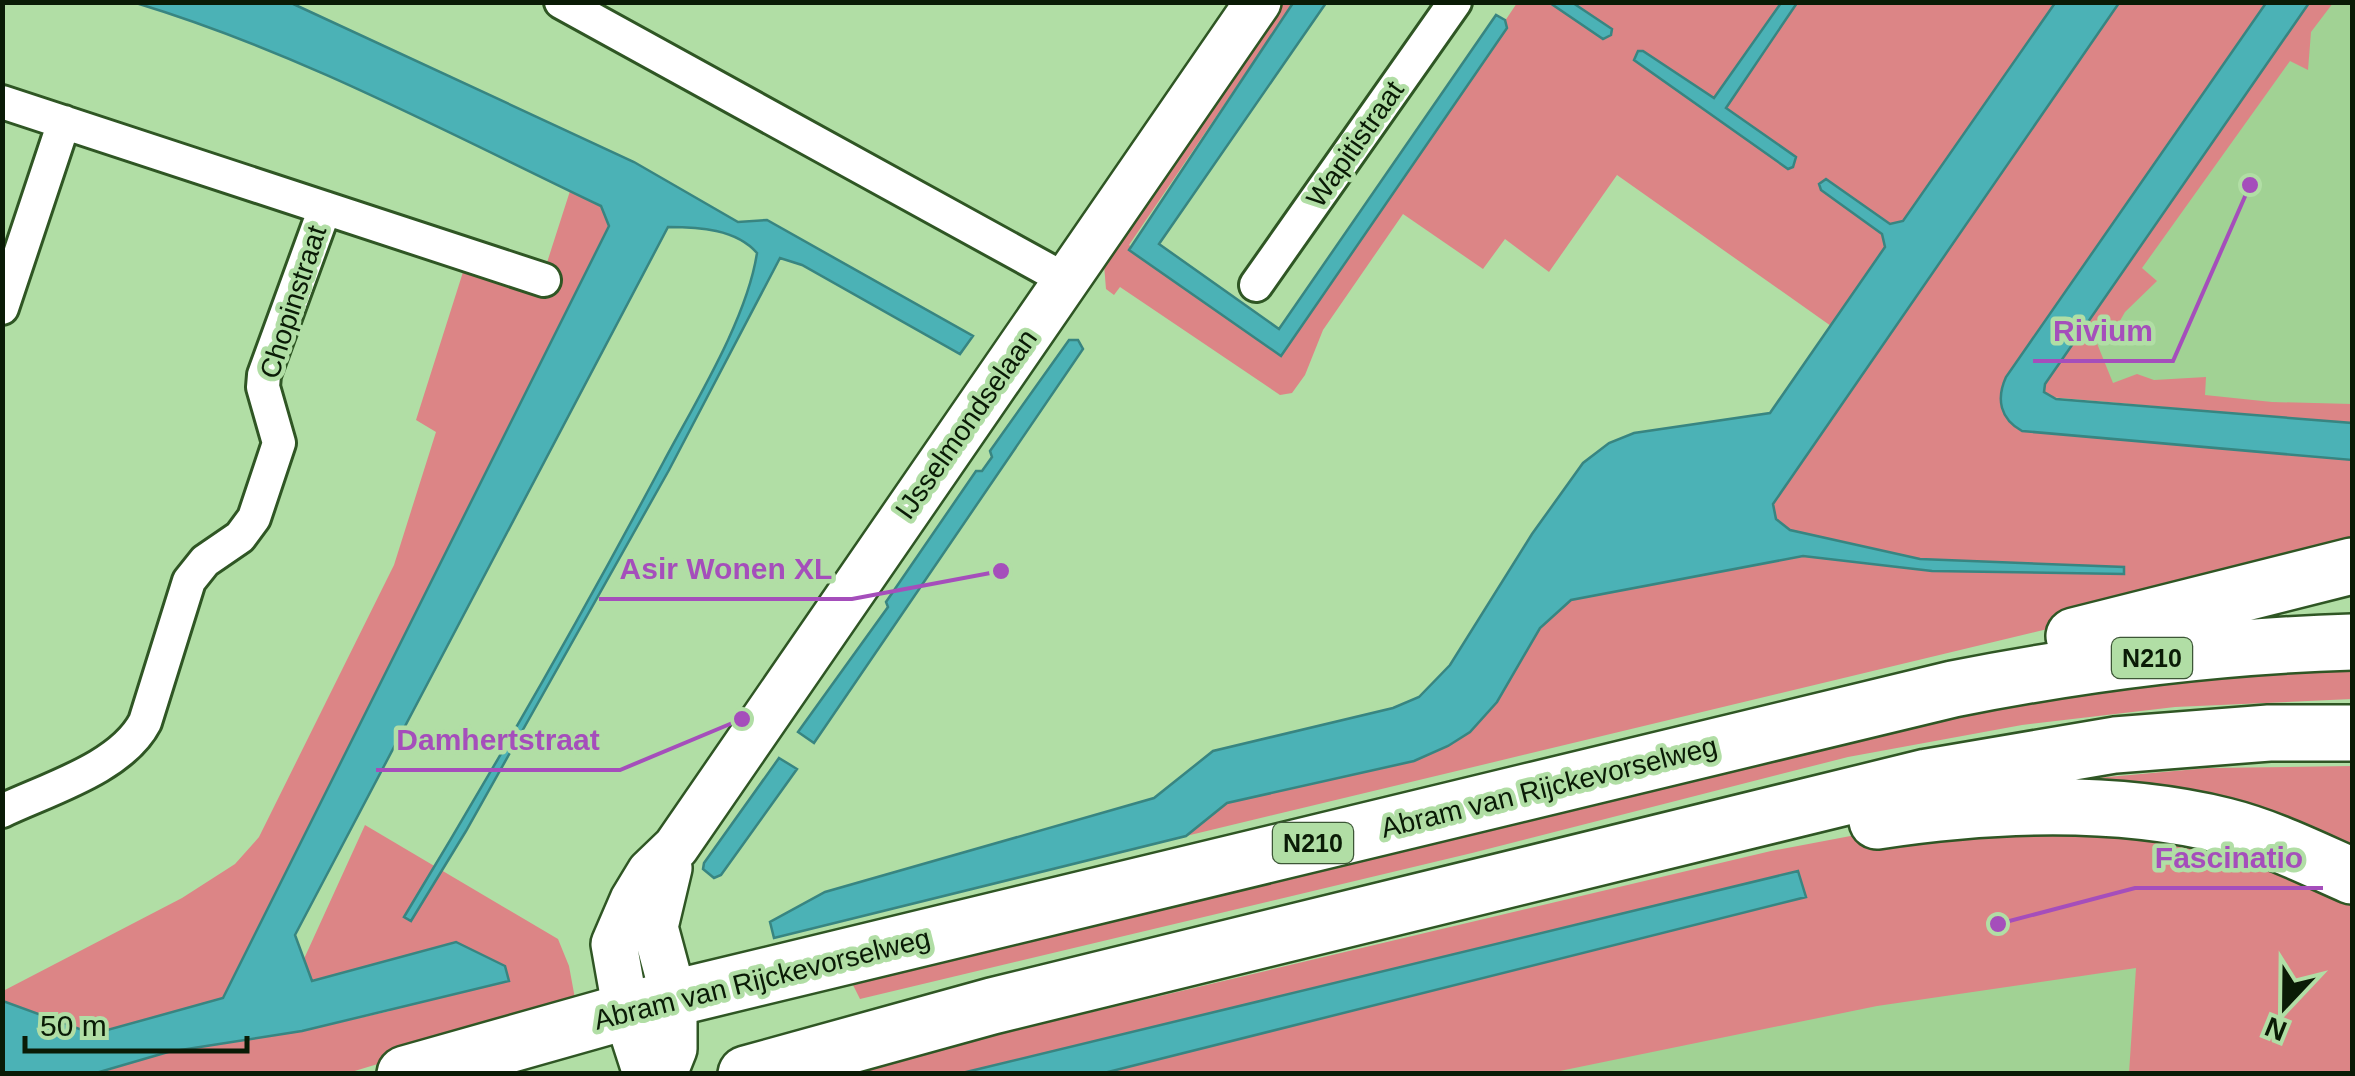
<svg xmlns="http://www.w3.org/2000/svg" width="2355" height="1076" viewBox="0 0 2355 1076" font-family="Arial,sans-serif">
	<rect width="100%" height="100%" fill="#b1dea5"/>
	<!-- built -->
	<path fill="#a1d294" d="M2274,3h78v476l-332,-111z
		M2191,772l-61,301 -810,1z"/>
	<!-- green -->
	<path fill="#dc8586" d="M1275,3h18l-164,242 151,111 237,-353h538l-224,323 -214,-151 -68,97 -44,-33 -22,30 -80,-55 -80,116 -18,45 -13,18 -12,2 -160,-108 -6,8 -8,-6 -3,-37z
		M2119,3h147l-265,387 21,41 330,29v96l-1166,280 41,-33 187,-42 56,-29 27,-29 43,-75 31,-28 232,-44 129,15 191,3v-7l-203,-8 -130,-29 -14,-11 -3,-15z
		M2309,3h24l-22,29 -3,38 -18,-9 -148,207 15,13 -32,31 -8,14 -23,10 19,47 24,-9 17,6 52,-3 -1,18 67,7 80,2v19l-303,-26 -5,-5 1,-8z
		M570,191l31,15 8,20 -386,772 -130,36 -90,-33v-10l179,-93 53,-34 24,-27 135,-272 42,-133 -20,-12 47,-148 47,15 7,-20 26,8z
		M2352,663v36l-177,8 -153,18 -174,32 -376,96 -612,146 -11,-22 1227,-293z
		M2352,766v95l-367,-73 223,-20z
		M365,825l193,114 11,27 7,38 -228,69 -252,1 72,-22 134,-21 88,-20 -46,-38 -32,8 -9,-20z
		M1898,827l329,7 125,66v173h-223l7,-105 -259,38 -327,67h-446l702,-176 -844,176 -131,1 940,-223z"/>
	<!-- water -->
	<path fill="#4bb2b6" stroke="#388581" stroke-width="2.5" d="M289,2l345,160 104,60 29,-2 206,116 -13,18 -158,-89 -22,-7 -111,212 -203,361 -55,90 -7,-4c91,-150 178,-302 260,-456 32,-60 83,-142 93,-208 -21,-24 -58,-26 -89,-26l-373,708 17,46 144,-39 49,24 4,15 -207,50 -134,21 -72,21h-93v-72l90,33 130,-36 386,-772 -8,-20c-153,-73 -303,-154 -465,-203z
		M1293,3h33l-167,241 120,85 217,-314 9,5 2,8 -226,328 -152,-106z
		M1550,3h23l39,26 -1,6 -8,4z
		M1781,3h16l-71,105 70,49 -3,10 -5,2 -154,-109 4,-9h5l71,47z
		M2055,3h64l-346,501 3,15 14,11 130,29 204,8v7l-192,-3 -129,-15 -232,44 -31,28 -43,74 -27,30 -22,14 -34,15 -187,42 -41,33 -412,102 -4,-16 55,-30 329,-94 59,-47 180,-43 26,-11 31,-32 82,-131 51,-71 26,-20 25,-10 136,-20 115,-166 -3,-13 -61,-44 -2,-6 7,-5 64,45 13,-3z
		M2266,3h43l-264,381 -1,8 12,7 296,24v37l-330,-29c-22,-12 -26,-32 -16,-54z
		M1069,340h9l5,9 -269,394 -16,-11 90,-125 -2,-5 90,-131h6l10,-14 -2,-6z
		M779,758l18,11 -76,106 -7,3 -11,-9 1,-6z
		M1798,871l8,26 -702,176h-142z"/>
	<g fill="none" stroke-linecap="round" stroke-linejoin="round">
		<defs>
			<path id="street" d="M561,2l505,278
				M2,102l542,178
				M1256,285l199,-283
				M2,308l62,-186
				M2,811c46,-22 119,-43 143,-89l44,-141 16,-20 35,-24 14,-19 25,-75 -16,-56 1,-12 61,-167"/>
			<path id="secondary" d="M646,1074l-20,-62 -12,-68 19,-44 17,-28 26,-25 582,-845
				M664,1074l10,-25v-51l-19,-71 14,-59"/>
			<path id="highway" d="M2074,636l278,-70
				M1877,821c113,-17 235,-23 348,5 44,11 86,32 127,50
				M405,1074l269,-76 1279,-309c131,-26 265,-43 399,-47
				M746,1074l246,-68 935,-229 188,-32 154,-12h83"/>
		</defs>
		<!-- street casing -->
		<use href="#street" stroke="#2f5624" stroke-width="38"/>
		<!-- secondary casing -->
		<use href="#secondary" stroke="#2f5624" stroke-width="50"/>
		<!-- highway casing -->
		<use href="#highway" stroke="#2f5624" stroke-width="60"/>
		<!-- street -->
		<use href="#street" stroke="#fff" stroke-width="32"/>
		<!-- secondary -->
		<use href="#secondary" stroke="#fff" stroke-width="45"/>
		<!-- highway -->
		<use href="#highway" stroke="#fff" stroke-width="55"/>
	</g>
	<g text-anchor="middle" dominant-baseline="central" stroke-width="9" stroke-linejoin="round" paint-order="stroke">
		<!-- shield labels -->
		<g fill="#b1dea5" stroke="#3c5636" stroke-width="2.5">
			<rect x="2112" y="638" width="80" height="40" rx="8"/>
			<rect x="1273" y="823" width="80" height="40" rx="8"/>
		</g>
		<g font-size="25" font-weight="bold" fill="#0a1b06">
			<text x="2152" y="658">N210</text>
			<text x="1313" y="843">N210</text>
		</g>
		<!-- street labels -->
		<g font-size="28" fill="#0a1b06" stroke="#b1dea5">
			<text transform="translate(1355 144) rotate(-55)">Wapitistraat</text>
			<text transform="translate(293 302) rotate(-72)">Chopinstraat</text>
			<text transform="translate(966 424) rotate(-55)">IJsselmondselaan</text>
			<text transform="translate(1549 787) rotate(-14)">Abram van Rijckevorselweg</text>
			<text transform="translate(762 979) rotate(-14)">Abram van Rijckevorselweg</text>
		</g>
	</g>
	<!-- callouts -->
	<path fill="none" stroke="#a54ebb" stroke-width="4" d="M2250 185L2173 361H2033M1001 571L852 599H599M742 719L620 770H376M1998 924L2135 888H2323"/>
	<g fill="#a54ebb" stroke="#b1dea5" stroke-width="4">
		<circle cx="2250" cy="185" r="10"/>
		<circle cx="1001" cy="571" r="10"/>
		<circle cx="742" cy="719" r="10"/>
		<circle cx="1998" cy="924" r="10"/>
	</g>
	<g font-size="30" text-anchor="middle" font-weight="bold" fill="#a54ebb" stroke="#b1dea5" stroke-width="9" stroke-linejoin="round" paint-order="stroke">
		<text x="2103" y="341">Rivium</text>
		<text x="726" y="579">Asir Wonen XL</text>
		<text x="498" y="750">Damhertstraat</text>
		<text x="2229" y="868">Fascinatio</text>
	</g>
	<!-- border -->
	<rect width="2355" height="1076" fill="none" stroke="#0a1b06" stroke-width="10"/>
	<!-- north arrow -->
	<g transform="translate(2285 1006) rotate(202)" stroke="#b1dea5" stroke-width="8" paint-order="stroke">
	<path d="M0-8L18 38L0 25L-18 38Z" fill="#0a1b06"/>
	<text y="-15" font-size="28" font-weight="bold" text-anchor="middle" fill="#0a1b06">N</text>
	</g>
	<!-- scale -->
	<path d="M25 1036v15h222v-15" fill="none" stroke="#0a1b06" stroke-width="5"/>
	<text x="40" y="1036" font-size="30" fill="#0a1b06" stroke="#b1dea5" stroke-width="8" paint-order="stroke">50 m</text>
</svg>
